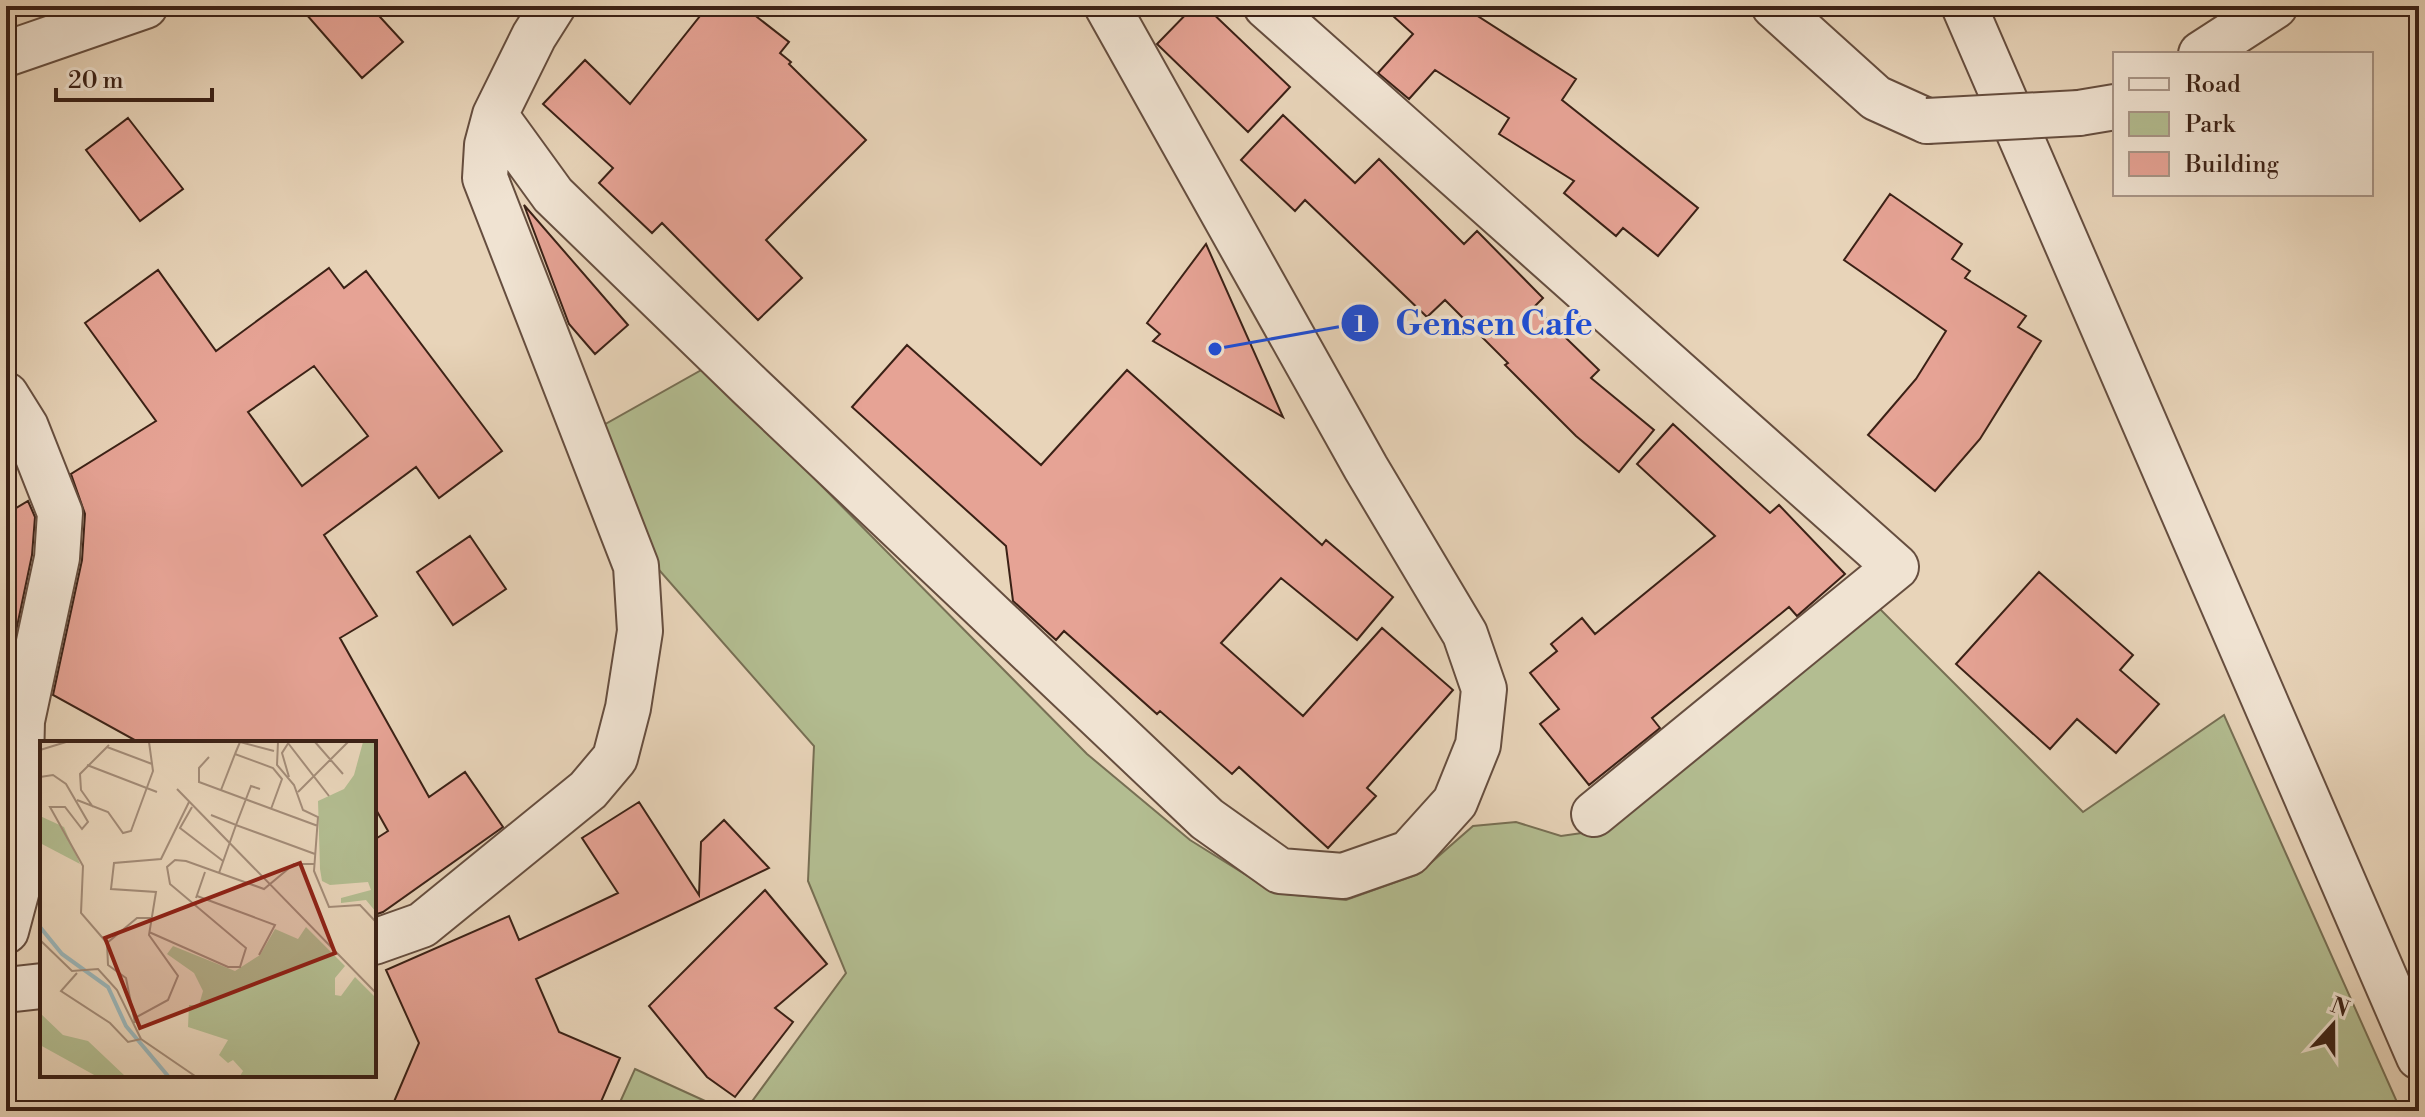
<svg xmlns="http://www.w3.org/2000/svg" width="2425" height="1117" viewBox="0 0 2425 1117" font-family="'Libre Bodoni',serif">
	<rect width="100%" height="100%" fill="#e8d4b9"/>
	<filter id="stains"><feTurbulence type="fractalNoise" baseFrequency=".0025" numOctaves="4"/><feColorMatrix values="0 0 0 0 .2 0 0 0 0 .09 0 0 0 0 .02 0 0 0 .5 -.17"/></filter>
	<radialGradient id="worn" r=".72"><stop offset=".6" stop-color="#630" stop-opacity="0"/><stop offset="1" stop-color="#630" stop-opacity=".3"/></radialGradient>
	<!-- green -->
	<path fill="#b3bd91" stroke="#776f54" stroke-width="2" d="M705,368l382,386 103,86 85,53 71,7 72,-26 55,-48 43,-4 45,14 49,-7 264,-226 209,209 141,-97 177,396h-1656l101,-138 -38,-92 6,-135 -169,-192 -43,-128z
		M635,1069l92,42h-111z"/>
	<!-- building -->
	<path fill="#e6a395" stroke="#3b2116" stroke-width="2" fill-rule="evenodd" d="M299,6h71l33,36 -41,36z
		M708,6h35l46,36 -9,11 11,9 -2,2 77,76 -100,100 36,38 -44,42 -96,-97 -10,10 -53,-50 14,-15 -70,-64 42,-44 45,44z
		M1194,6h11l85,81 -42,45 -91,-88z
		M1382,6h80l114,73 -14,21 136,108 -40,48 -35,-28 -7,8 -52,-43 10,-12 -75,-47 10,-16 -74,-48 -26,29 -31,-26 35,-39z
		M1283,115l72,68 24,-24 85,85 13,-13 66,67 -9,9 65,63 -8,8 63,52 -35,42 -43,-36 -71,-71 3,-2 -63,-63 -18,17 -122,-117 -10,11 -54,-51z
		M128,118l55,71 -43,32 -54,-71z
		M1890,194l72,50 -10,15 18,12 -5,7 61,38 -8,11 23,14 -61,98 -45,52 -67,-56 48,-56 30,-48 -102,-71z
		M524,205l104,120 -33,29 -26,-30z
		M1206,244l77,173 -130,-76 7,-7 -13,-11z
		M329,268l15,20 22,-17 136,180 -63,47 -23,-31 -92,68 53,81 -37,22 89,159 36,-25 38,55 -120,85 -9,3v-75l14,-9 -14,-25v-63h-234l-87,-48 29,-135 3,-46 -14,-40 85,-53 -71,-98 73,-53 58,81zM314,366l54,70 -66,50 -54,-74z
		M907,345l134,120 86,-95 195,175 4,-5 67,57 -36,43 -76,-62 -60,65 82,73 79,-88 71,62 -86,98 9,8 -48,52 -89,-81 -7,7 -72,-63 -3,3 -93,-83 -8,9 -43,-39 -7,-55 -154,-139z
		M1673,424l97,89 9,-8 66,69 -48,42 -8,-9 -137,111 8,10 -71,57 -49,-61 19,-15 -29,-36 27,-22 -6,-7 31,-26 13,16 120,-98 -78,-72z
		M28,501l7,16 -3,38 -22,105 -4,5v-151z
		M470,536l36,53 -53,36 -36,-53z
		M2039,572l94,83 -13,15 39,34 -43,49 -39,-34 -27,30 -94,-85z
		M639,802l60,93 2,-53 23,-22 45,48 -233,111 23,53 61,26 -23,53h-207l29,-68 -33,-73 123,-54 10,24 99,-47 -36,-55z
		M765,890l62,74 -52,44 18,14 -58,75 -28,-20 -58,-71z"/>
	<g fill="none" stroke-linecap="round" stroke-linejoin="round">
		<defs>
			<path id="minor" d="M1266,6l630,561 -302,247
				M1774,6l102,92 51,23
				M6,54l139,-48
				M2201,54l74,-48
				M2079,113l36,-6
				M495,115l58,80 198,192 456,432 73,52 63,5 66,-23 46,-51 23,-57 6,-56 -19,-55 -99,-166 -259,-462
				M6,395l20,32 34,86 -3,45 -35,163 -4,165 -12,45
				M374,942l48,-17 166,-135 27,-32 13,-50 12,-77 -4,-65 -151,-388 2,-33 8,-30 39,-79 19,-30
				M6,990l36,-4"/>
			<path id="tertiary" d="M1964,6l455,1051"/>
		</defs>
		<!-- minor casing -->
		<use href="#minor" stroke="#664e3f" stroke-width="48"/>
		<!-- tertiary casing -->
		<use href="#tertiary" stroke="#664e3f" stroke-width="48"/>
		<!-- minor -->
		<use href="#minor" stroke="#f0e3d2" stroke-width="44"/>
		<!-- tertiary -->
		<use href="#tertiary" stroke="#f0e3d2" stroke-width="44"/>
		<defs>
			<path id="minor-bridge" d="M1927,121l152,-8"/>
		</defs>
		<!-- minor-bridge casing -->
		<use href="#minor-bridge" stroke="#664e3f" stroke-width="48" stroke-linecap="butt"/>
		<!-- minor-bridge -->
		<use href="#minor-bridge" stroke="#f0e3d2" stroke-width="44"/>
	</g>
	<!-- overview -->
	<g transform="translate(40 741)">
		<rect width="336" height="336" fill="#e8d4b9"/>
		<path d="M323,1h13v170l-10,-12 -25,3v-5l30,-8 -3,-8 -38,3 -8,-4 -2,-12 -2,-68 26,-12 10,-14zM0,75l24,11 16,37 -40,-21zM266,186l39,39 -10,12v17l6,1 14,-19 21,21v78h-136l3,-5 -10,-11 -5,3 -9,-8 9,-15 -40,-13 1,-22h10l4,-14 -9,-18 -27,-19 6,-8 62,25 25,-16 15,-26 23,10zM0,272l23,22 25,6 37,35h-29l-56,-31z" fill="#b3bd91"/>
		<path fill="none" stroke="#9bb6b9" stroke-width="4" d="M0,186l22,27 46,33 18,39 42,50"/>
		<path fill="none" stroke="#a38c78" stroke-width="2" d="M238,1l-1,23 17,20 9,25 15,7 -4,54 15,36 31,-2 16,17M249,1l-7,11 7,24M275,1l28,32M248,2l41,53M67,6l45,17M0,9l26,-8M195,13l5,-12 34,9M169,16l-10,11v14l119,44M47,24l70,27M0,36l13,-2 13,9 22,38 -6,7 -17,-22h-15l33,59 -2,47 26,30 1,22 18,13 9,45M137,48l199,204M181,49l14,-36 38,14 9,11 -11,30M258,51l50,-50M37,59l31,12 15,21 8,-2 22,-60 -4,-29M53,66l-12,-17 -1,-16 29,-29M152,66l-12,21 43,33M171,74l25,10 15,-39 9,3M179,132l17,-48 79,29M157,155l78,29 -16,30M156,157l9,-26M109,191l79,35h12l6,-19 -76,-64 -3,-17 8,-7 11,1 78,28 30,-25h20M0,199l32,31 26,-2 19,21 24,49 54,37M67,202l30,-25h14M37,232l-16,18 49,32 18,19 13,-3M95,277l33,-18 10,-24 -29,-41 7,-43 -45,-3 3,-26 47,-4 28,-57"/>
		<path fill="#8f2418" fill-opacity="0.15" stroke="#8f2418" stroke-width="4" d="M260,122l35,90 -195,75 -35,-90z"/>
		<rect width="336" height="336" fill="none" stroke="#3b2116" stroke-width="4"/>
	</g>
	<!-- callouts -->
	<path fill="none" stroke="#1d4ed8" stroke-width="3" d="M1215 349L1360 323"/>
	<g fill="#1d4ed8" stroke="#f0e3d2" stroke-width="3">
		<circle cx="1215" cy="349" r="8"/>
		<circle cx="1360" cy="323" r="20"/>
	</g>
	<g font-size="24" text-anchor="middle" font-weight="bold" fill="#fff">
		<text x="1360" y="332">1</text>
	</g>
	<g font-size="34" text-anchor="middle" font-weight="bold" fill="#1d4ed8" stroke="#f0e3d2" stroke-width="7" stroke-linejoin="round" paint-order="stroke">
		<text x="1494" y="335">Gensen Cafe</text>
	</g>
	<!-- margin -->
	<rect width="2425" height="1117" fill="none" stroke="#e8d4b9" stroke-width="32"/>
	<rect x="8" y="8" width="2409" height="1101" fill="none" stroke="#3b2116" stroke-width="4"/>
	<rect x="16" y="16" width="2393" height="1085" fill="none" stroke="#3b2116" stroke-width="2"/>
	<!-- legend -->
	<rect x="2113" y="52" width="260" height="144" fill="#f0e3d2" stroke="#a89587" stroke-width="2"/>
	<rect x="2129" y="78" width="40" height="12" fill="#f0e3d2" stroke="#a89587" stroke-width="2"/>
	<text x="2185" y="92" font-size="24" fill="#3b2116">Road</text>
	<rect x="2129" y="112" width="40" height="24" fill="#b3bd91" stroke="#a89587" stroke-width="2"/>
	<text x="2185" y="132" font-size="24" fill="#3b2116">Park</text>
	<rect x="2129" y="152" width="40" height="24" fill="#e6a395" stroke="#a89587" stroke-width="2"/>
	<text x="2185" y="172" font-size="24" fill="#3b2116">Building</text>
	<!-- north arrow -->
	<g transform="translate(2333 1025) rotate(21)" stroke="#f0e3d2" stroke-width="6" paint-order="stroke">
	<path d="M0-6L14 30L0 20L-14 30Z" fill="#3b2116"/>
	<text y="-12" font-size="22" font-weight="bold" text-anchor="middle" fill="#3b2116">N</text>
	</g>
	<!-- scale -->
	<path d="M56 88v12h156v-12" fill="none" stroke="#3b2116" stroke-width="4"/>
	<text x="68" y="88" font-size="24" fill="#3b2116" stroke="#f0e3d2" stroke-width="6" paint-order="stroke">20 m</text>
	<rect width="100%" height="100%" filter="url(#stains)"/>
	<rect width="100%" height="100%" fill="url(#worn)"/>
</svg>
